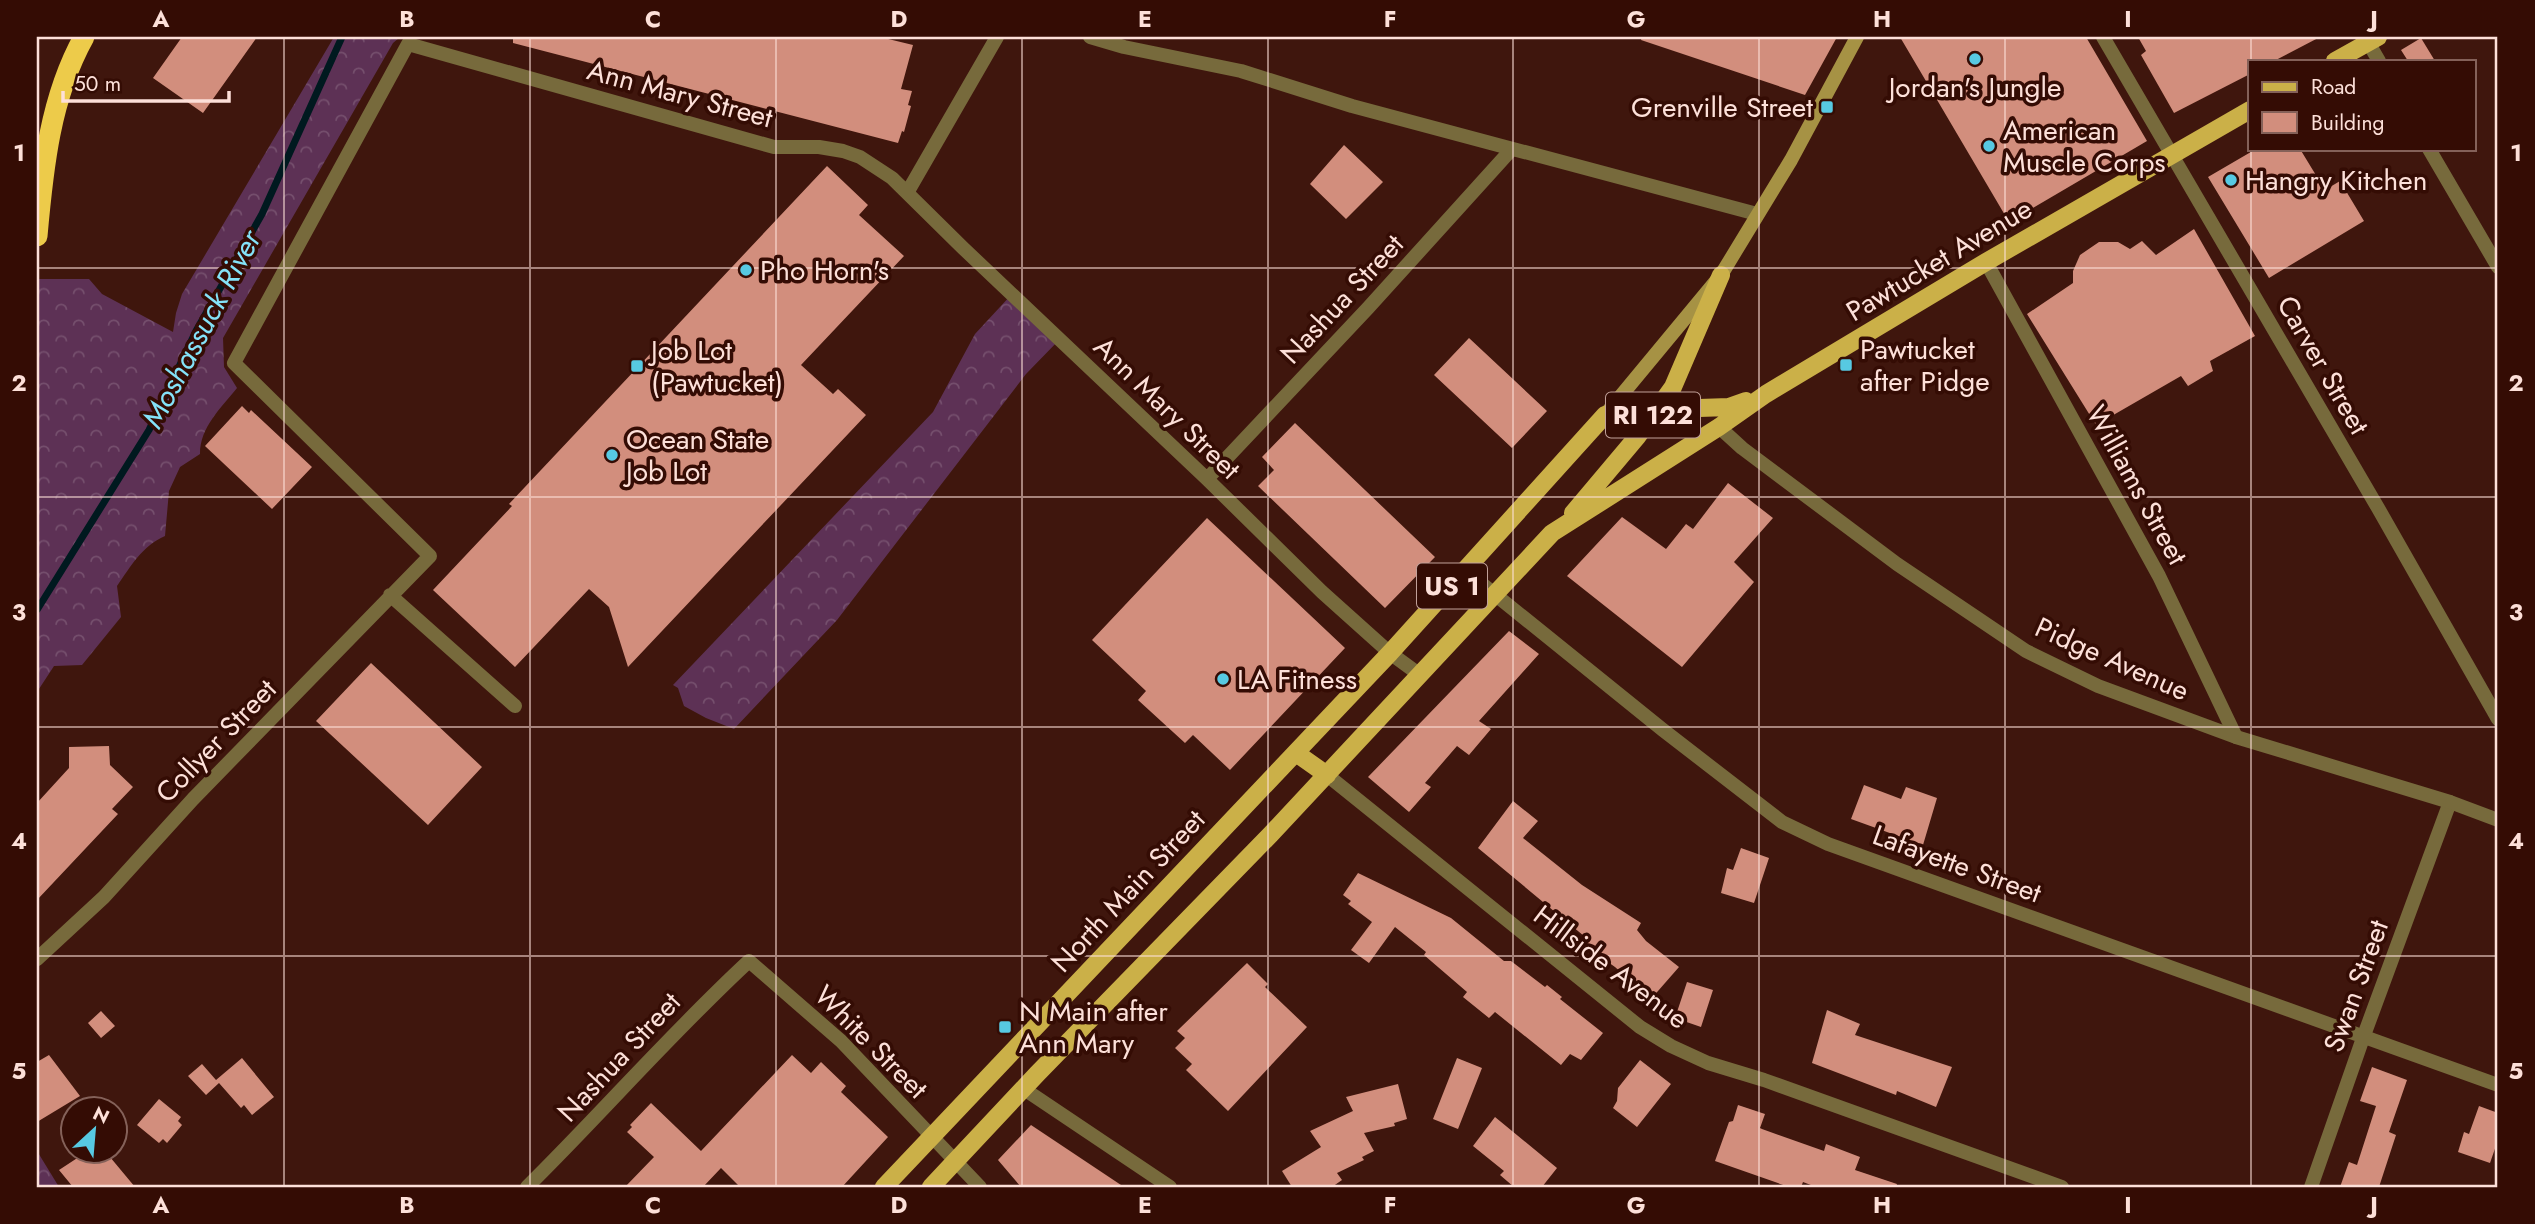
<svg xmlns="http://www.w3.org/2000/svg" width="2535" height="1224" viewBox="0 0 2535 1224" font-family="Jost,sans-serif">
	<defs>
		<pattern id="forest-crowns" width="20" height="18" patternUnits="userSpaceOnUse" patternTransform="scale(1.75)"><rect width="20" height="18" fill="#5d3155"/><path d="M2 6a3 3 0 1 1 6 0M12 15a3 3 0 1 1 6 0" fill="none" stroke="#754f6d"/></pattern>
	</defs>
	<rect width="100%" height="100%" fill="#3f160d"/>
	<!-- forest -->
	<path fill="url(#forest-crowns)" d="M334,37h66l-7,6 -170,295 1,29 13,21c-16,20 -37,39 -37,66l-20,13 -11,24 -4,45c-23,10 -34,30 -48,50l4,31 -39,48 -28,1 -17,26v-413h52l13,15 71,38 3,-19 6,-19z
		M1012,294l47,46 -33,34 -189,246 -103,109 -28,-11 -22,-12 -6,-18 -5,-3 260,-273 42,-78z
		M37,1151l22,36h-22z"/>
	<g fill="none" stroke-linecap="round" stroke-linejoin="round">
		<!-- stream -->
		<path stroke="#00191f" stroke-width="7" d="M37,610l112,-180 47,-99 66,-117 80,-177"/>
	</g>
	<!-- building -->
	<path fill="#d28e7d" d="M182,37h75l-54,76 -50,-35z
		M513,37h367l33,8 -12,44 11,2 -4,14 3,1 -7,26 -2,-1 -4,12 -385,-100z
		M1642,37h195l-32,58 -164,-55z
		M1900,37h186l61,104 -138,81z
		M2138,37h182l-46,24h-24v13l-76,39 -33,-58 5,-4z
		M2421,38l14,23h-27l-7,-11z
		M1344,145l39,37 -37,37 -36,-35z
		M2256,149h44l25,41 15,-9 24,40 -95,57 -61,-101z
		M827,166l41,39 -9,10 45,41 -103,109 32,29 5,-5 28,26 -238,252 -19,-60 -20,-18 -74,78 -82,-77 79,-84 -3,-2z
		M2194,229l61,107 -45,25 3,10 -25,15 -7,-10 -85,49 -69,-111 46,-31v-12l7,-16 19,-13h19l12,7 12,-8 14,14z
		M1469,338l78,73 -35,37 -78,-73z
		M242,406l7,7 2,-3 61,57 -40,42 -67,-63z
		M1295,423l140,134 -50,51 -127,-122 16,-16 -12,-13z
		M1728,483l45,35 -39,44 20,20 -72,85 -115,-91 55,-59 44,32 20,-25 7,5z
		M1207,518l138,130 -115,122 -37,-35 -8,8 -47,-43 8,-9 -54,-51z
		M1509,631l30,23 -60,67 12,8 -22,26 -12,-9 -32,37 6,4 -22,25 -41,-35z
		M371,663l111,104 -54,58 -112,-104z
		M109,746l1,19 23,22 -21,22 6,5 -81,86v-97l32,-35v-21z
		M1864,785l37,14 5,-12 31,11 -14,47 -72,-26z
		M1513,801l25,20 -15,17 59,47 59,38 -4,7 9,11 33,26 -28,32 -36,-32 -30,-21 5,-5 -112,-93z
		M1741,848l28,10 -15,45 -33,-10 6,-25 6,2z
		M1358,873l93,45 53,43h7l34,26 2,-2 15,12 -2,2 43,34 -22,27 -11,-6 -9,11 -66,-53 -6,6 -26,-21 4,-5 -43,-37 2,-3 -31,-25 -26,36 -18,-13 21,-28 -24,-18 3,-3 -8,-6z
		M1247,963l21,21 -3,3 42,40 -79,84 -42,-41 6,-6 -17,-16 10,-10 -8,-7z
		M1687,982l26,8 -12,37 -26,-9z
		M1827,1010l33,14 -5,11 97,32 -16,40 -39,-16 -1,4 -84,-32z
		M101,1011l14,15 -14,12 -13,-15z
		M49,1055l31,41 -43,26v-60z
		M792,1055l19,18 10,-11 25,24 -5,6 47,45 -46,50h-102l-19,-19 -18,19h-78l29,-30 -27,-25 5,-5 -2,-2 21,-22 50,48z
		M242,1058l32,39 -22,18 -8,-10 -3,3 -22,-25 -13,12 -18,-19 14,-12 14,16z
		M1457,1058l25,10 -24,61 -25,-10z
		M1640,1060l31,24 -34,43 -24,-19 4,-7 1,-13z
		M2372,1067l35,13 -18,52 7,3 -17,52h-39l9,-25 8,3 19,-59 -16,-5z
		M1398,1084l9,35 -13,4 1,3 -31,7 10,18 -12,6 2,3 -27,13 5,7 -10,7h-40l-10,-16 39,-24 -11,-16 43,-20 -7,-14z
		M159,1099l22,18 -3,4 4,4 -15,18 -4,-4 -4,4 -22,-18z
		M1738,1105l27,9 -5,14 2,1 62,22 2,-7 34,13 -5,13 42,14 -1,3h-80l-13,-5 -2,5h-12l-74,-26 14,-39 4,-1z
		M2479,1106l19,7v27l-8,23 -32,-11 6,-20 5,2z
		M1495,1117l62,51 -15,19h-28l-14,-12 4,-4 -31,-25z
		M1031,1125l93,62h-103l-23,-27z
		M88,1151h17l30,36h-62l-14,-17z"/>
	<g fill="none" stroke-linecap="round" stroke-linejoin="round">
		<!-- minor -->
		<path stroke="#776a3c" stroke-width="14" d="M1090,37l34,10 117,24 111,35 405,108
			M2103,37l275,471 120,211
			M2365,37l14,24
			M2429,149l69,118
			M907,193l90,-156
			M1986,262l173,314 77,161
			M1207,479l161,-171 143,-158
			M1466,571l197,159 119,92 46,22 670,241
			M390,595l125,111
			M1327,775l313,252 31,19 37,17 56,17 298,107
			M37,959l67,-62 89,-98 237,-243 -196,-193 174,-319 366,103h45l24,4 17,6 32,21 71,70 244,231 115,113 68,61 30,22
			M1024,1089l146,98
			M527,1187c75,-74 144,-154 222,-226l92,80 139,146
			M2311,1187l52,-149 87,-236"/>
		<!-- tertiary -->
		<path stroke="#776a3c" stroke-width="14" d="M1719,427l23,21 155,116 129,87 72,35 138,51 214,65 48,18"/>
		<!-- secondary -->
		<path stroke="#a69244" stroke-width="14" d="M1605,415l116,-140 70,-115 66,-123"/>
		<!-- primary -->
		<path stroke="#cbb048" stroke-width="18" d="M2335,61l43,-24
			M1573,513l64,-76 36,-50 48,-112
			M1296,753l31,22
			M884,1187l506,-534 215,-238 59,-15 35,8 30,-1 17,-6
			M931,1187l106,-113 234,-240 281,-301 167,-106 47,-33 220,-132 264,-152"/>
		<!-- motorway -->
		<path stroke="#edcb4a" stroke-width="21" d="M37,236c6,-68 13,-138 47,-199"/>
	</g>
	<!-- grid -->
	<path fill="none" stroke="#fde0d9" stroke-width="2" stroke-opacity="0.55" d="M284,37v1150M530,37v1150M776,37v1150M1022,37v1150M1268,37v1150M1513,37v1150M1759,37v1150M2005,37v1150M2251,37v24M2251,149v1038M37,268h2461M37,497h2461M37,727h2461M37,956h2461"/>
	<!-- markers -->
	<g fill="#57c9e2" stroke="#340c04" stroke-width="2.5">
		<circle cx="1975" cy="59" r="7"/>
		<rect x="1820" y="100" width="14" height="14" rx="3.5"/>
		<circle cx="1989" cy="146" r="7"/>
		<circle cx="2231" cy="180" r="7"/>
		<circle cx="746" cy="270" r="7"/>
		<rect x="1839" y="358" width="14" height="14" rx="3.5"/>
		<rect x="630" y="359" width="14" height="14" rx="3.5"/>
		<circle cx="612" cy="455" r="7"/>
		<circle cx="1223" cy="679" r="7"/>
		<rect x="998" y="1020" width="14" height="14" rx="3.5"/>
	</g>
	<g text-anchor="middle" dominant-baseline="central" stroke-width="7" stroke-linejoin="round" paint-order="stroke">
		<!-- shield labels -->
		<g fill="#340c04" stroke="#c1a099" stroke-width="2">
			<rect x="1606" y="392.5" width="94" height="45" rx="5"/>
			<rect x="1417" y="563.5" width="70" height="45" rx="5"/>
		</g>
		<g font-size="26" font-weight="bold" fill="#fde0d9">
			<text x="1653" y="415">RI 122</text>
			<text x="1452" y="586">US 1</text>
		</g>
		<!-- poi labels -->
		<g font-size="28" fill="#fde0d9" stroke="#340c04" text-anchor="start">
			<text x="1975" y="87" text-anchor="middle">Jordan's Jungle</text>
			<text x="1813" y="107" text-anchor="end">Grenville Street</text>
			<text x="2003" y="130">American<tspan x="2003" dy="32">Muscle Corps</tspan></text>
			<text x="2245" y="180">Hangry Kitchen</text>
			<text x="760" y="270">Pho Horn's</text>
			<text x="1860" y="349">Pawtucket<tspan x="1860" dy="32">after Pidge</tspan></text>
			<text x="651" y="350">Job Lot<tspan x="651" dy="32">(Pawtucket)</tspan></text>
			<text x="626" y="439">Ocean State<tspan x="626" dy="32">Job Lot</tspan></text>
			<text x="1237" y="679">LA Fitness</text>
			<text x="1019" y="1011">N Main after<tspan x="1019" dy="32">Ann Mary</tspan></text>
		</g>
		<!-- street labels -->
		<g font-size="28" fill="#fde0d9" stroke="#340c04">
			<text transform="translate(680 94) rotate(15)">Ann Mary Street</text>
			<text transform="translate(1939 260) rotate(-31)">Pawtucket Avenue</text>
			<text transform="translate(1342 299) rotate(-47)">Nashua Street</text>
			<text transform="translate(2323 365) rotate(60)">Carver Street</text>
			<text transform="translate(1167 408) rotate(44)">Ann Mary Street</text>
			<text transform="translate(2137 485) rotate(61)">Williams Street</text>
			<text transform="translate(2112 659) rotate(24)">Pidge Avenue</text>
			<text transform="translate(216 741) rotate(-46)">Collyer Street</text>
			<text transform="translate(1957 864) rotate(20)">Lafayette Street</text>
			<text transform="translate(1128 891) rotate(-47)">North Main Street</text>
			<text transform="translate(1611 967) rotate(37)">Hillside Avenue</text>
			<text transform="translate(2356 986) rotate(-70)">Swan Street</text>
			<text transform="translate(871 1042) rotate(45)">White Street</text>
			<text transform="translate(619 1057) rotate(-47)">Nashua Street</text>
		</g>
		<!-- water labels -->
		<g font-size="30" font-style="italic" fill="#84e2f8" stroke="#340c04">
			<text transform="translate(201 329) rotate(-62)">Moshassuck River</text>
		</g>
	</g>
	<!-- border -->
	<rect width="2535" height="1224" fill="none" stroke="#340c04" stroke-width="77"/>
	<!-- legend -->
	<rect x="2248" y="60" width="228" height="91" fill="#340c04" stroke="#846159" stroke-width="2"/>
	<rect x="2262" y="82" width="35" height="10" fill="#cbb048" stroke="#846159" stroke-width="2"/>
	<text x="2311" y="94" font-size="21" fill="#fde0d9">Road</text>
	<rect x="2262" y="112" width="35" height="21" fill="#d28e7d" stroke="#846159" stroke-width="2"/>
	<text x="2311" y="130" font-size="21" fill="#fde0d9">Building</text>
	<!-- north arrow -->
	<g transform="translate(94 1130) rotate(26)"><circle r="33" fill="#340c04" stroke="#846159" stroke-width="2"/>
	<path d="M0-5L12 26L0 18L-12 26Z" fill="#57c9e2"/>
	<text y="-10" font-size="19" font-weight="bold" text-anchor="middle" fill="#fde0d9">N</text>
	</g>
	<!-- scale -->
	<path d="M63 91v10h166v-10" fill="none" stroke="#fde0d9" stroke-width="3.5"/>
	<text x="74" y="91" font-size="21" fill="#fde0d9" stroke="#340c04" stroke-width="5" paint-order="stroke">50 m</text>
	<rect x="38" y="38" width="2458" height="1148" fill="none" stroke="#fde0d9" stroke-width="2.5"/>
	<g font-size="23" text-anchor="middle" font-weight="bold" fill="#fde0d9">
		<text x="161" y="27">A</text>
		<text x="407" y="27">B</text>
		<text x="653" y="27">C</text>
		<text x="899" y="27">D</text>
		<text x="1145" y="27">E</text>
		<text x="1390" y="27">F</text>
		<text x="1636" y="27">G</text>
		<text x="1882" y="27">H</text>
		<text x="2128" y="27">I</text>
		<text x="2374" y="27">J</text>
		<text x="19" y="161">1</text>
		<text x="2516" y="161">1</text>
		<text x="19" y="391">2</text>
		<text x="2516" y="391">2</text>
		<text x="19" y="620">3</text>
		<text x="2516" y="620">3</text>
		<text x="19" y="849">4</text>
		<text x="2516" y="849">4</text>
		<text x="19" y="1079">5</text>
		<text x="2516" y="1079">5</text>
		<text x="161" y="1213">A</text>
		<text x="407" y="1213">B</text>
		<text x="653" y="1213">C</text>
		<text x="899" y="1213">D</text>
		<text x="1145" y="1213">E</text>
		<text x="1390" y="1213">F</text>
		<text x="1636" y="1213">G</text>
		<text x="1882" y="1213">H</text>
		<text x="2128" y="1213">I</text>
		<text x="2374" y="1213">J</text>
	</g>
</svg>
